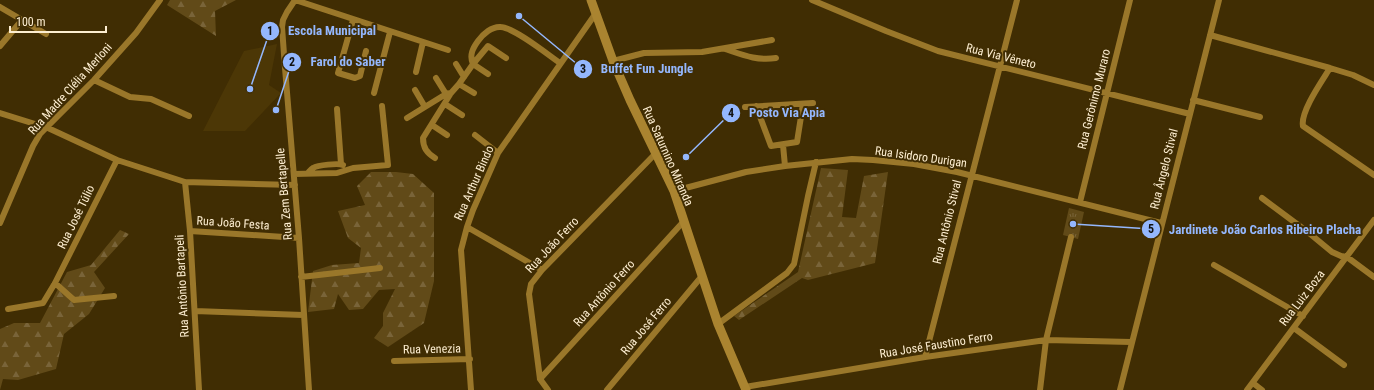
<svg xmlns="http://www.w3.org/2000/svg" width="1374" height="390" viewBox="0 0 1374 390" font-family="'Roboto Condensed',sans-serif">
	<defs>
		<pattern id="grass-tufts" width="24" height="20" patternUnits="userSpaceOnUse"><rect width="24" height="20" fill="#614a18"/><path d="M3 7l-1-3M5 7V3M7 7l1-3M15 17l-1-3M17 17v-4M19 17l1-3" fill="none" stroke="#796439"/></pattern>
		<pattern id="forest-firs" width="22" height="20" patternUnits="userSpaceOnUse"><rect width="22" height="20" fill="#614a18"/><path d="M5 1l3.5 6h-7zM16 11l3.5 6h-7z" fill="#796439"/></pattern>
	</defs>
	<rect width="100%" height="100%" fill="#402d03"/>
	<!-- built -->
	<path fill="#4c3706" d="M277,44l-8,41 12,8 -36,38h-42l41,-80z"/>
	<!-- grass -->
	<path fill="url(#grass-tufts)" d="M1069,208l15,4 -6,27 -15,-4z"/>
	<!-- forest -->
	<path fill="url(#forest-firs)" d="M170,0h66l-21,11 1,25 -49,-31z
		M821,168l27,2 -6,47 14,1 8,-42 24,-4 -13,91 -67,17 -6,-2 -63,42 -5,-4 64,-44z
		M371,172h25l17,2 21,19v88l-10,42 -36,24 -14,-9 9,-12v-13l12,-24 -16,1 -16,19 -14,1 -11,-16 -4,15 -26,3 5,-41 19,-6 27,-2 2,-15 -13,-10 -10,-27 27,-6 -8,-19z
		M120,230l9,4 -35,38 11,16 -16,26 -25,20 -8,35 -38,11 -15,-1 -3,11v-61l14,-6h26l27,-51 24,-7z"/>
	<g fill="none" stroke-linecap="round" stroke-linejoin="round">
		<!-- minor -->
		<path stroke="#9a772a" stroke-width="6" d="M295,0l-8,12 -4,8 -1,7 3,41 14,170 10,152
			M295,0l153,50
			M812,0l74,31 52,20 252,63
			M0,7l46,27
			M353,20l-15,53 17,5 5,-2 6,-25
			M1210,35l120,33 23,7 21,10
			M0,46l22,-26
			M725,49c18,6 32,12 51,9
			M613,61l31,-8 58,-1 70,-12
			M456,64l8,13
			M1330,68c-8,13 -30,44 -27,58l71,49
			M416,72l7,-30
			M488,74l-15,-10 15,-18 18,12
			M436,78l10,16
			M94,80l36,17 21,2 38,17
			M459,84l15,9
			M415,90l10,17
			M374,93l16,-61
			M1193,100l67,17
			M445,104l17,11
			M756,106l15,40 26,-4 6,-38
			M745,107l68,-4
			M337,109l4,55
			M0,113l48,15 69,32 68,22 110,3
			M407,118l39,-24 5,-1
			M432,125l15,10
			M475,135l23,18
			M783,145l2,21
			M435,158c-8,-5 -12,-10 -12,-20l28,-45 8,-9 14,-20c-4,-9 0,-16 5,-23 5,-7 14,-15 23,-14 14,1 46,27 59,36
			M308,173c1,-1 3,-4 5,-5 5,-3 25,-5 30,-3
			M294,174l43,-1 16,-5 35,-3 -6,-59
			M185,182l5,49 9,159
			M674,191l72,-19 39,-6 67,-7 21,1 41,4 43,8 204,51
			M1262,198l47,35 23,19 9,4 6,1 27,20
			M1080,202l50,-202
			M0,223l33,-77 7,-12 54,-54 42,-47 24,-33
			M467,227l75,43
			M190,231l109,7
			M1214,265l89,51
			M301,277l79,-9
			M55,283l19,17 40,-4
			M8,309l35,-6 12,-20 62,-123
			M195,311l108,4
			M718,324l69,-51 7,-9 14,-68 8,-34
			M1294,328l50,37
			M925,357l92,-357
			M394,361l76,-2
			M540,379l144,-158
			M1253,383l9,7
			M745,387l180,-30 121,-17 85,2
			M471,390l-10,-140 6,-23 6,-17 25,-57 98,-140
			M548,390l-8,-11 -11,-85 2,-10 11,-14 114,-117
			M607,390l95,-114
			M1040,390l6,-50 25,-103
			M1120,390l99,-390
			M1247,390l127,-170"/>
		<!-- secondary -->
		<path stroke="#aa8430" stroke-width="9" d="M591,0l22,61 17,39 44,91 44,133 28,66"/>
	</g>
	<g text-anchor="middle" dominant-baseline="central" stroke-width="4" stroke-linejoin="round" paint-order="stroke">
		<!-- street labels -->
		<g font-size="12" fill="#fdeed1" stroke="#402d03">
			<text transform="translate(1001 56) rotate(14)">Rua Via Vêneto</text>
			<text transform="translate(70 89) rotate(-48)">Rua Madre Clélia Merloni</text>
			<text transform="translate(1094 99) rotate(-76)">Rua Gerônimo Muraro</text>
			<text transform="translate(668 156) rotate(66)">Rua Saturnino Miranda</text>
			<text transform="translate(921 157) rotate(8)">Rua Isidoro Durigan</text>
			<text transform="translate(1164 169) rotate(-76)">Rua Ângelo Stival</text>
			<text transform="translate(474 183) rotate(-66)">Rua Arthur Bindo</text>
			<text transform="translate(284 194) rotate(-95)">Rua Zem Bertapelle</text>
			<text transform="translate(76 217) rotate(-64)">Rua José Túlio</text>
			<text transform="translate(947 222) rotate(-76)">Rua Antônio Stival</text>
			<text transform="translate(233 223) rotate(4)">Rua João Festa</text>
			<text transform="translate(552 245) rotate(-47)">Rua João Ferro</text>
			<text transform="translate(182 286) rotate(-93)">Rua Antônio Bartapeli</text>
			<text transform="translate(604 293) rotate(-48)">Rua Antônio Ferro</text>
			<text transform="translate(1302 298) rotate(-53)">Rua Luiz Boza</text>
			<text transform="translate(646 326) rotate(-50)">Rua José Ferro</text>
			<text transform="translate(936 345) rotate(-9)">Rua José Faustino Ferro</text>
			<text transform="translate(432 349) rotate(-1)">Rua Venezia</text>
		</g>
	</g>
	<!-- callouts -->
	<path fill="none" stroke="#94b7fd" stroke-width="1.5" d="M250 89L270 31M276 110L292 62M519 16L583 69M686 157L731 113M1073 224L1151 229"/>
	<g fill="#94b7fd" stroke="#402d03" stroke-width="1.5">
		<circle cx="250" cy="89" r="4"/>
		<circle cx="276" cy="110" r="4"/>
		<circle cx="519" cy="16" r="4"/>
		<circle cx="686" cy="157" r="4"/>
		<circle cx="1073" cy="224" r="4"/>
		<circle cx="270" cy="31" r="10"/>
		<circle cx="292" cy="62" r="10"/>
		<circle cx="583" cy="69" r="10"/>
		<circle cx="731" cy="113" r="10"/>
		<circle cx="1151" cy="229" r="10"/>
	</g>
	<g font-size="12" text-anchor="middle" font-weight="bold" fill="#111">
		<text x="270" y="35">1</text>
		<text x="292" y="66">2</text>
		<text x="583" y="73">3</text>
		<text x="731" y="117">4</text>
		<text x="1151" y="233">5</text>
	</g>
	<g font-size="13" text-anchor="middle" font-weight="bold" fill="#94b7fd" stroke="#402d03" stroke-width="4" stroke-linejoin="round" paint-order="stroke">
		<text x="332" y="35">Escola Municipal</text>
		<text x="348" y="66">Farol do Saber</text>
		<text x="647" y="73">Buffet Fun Jungle</text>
		<text x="787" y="117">Posto Via Apia</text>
		<text x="1265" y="234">Jardinete João Carlos Ribeiro Placha</text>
	</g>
	<!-- scale -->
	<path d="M10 26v6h96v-6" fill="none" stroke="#fdeed1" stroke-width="2"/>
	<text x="16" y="26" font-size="12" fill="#fdeed1" stroke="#402d03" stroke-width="3" paint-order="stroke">100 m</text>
</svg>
